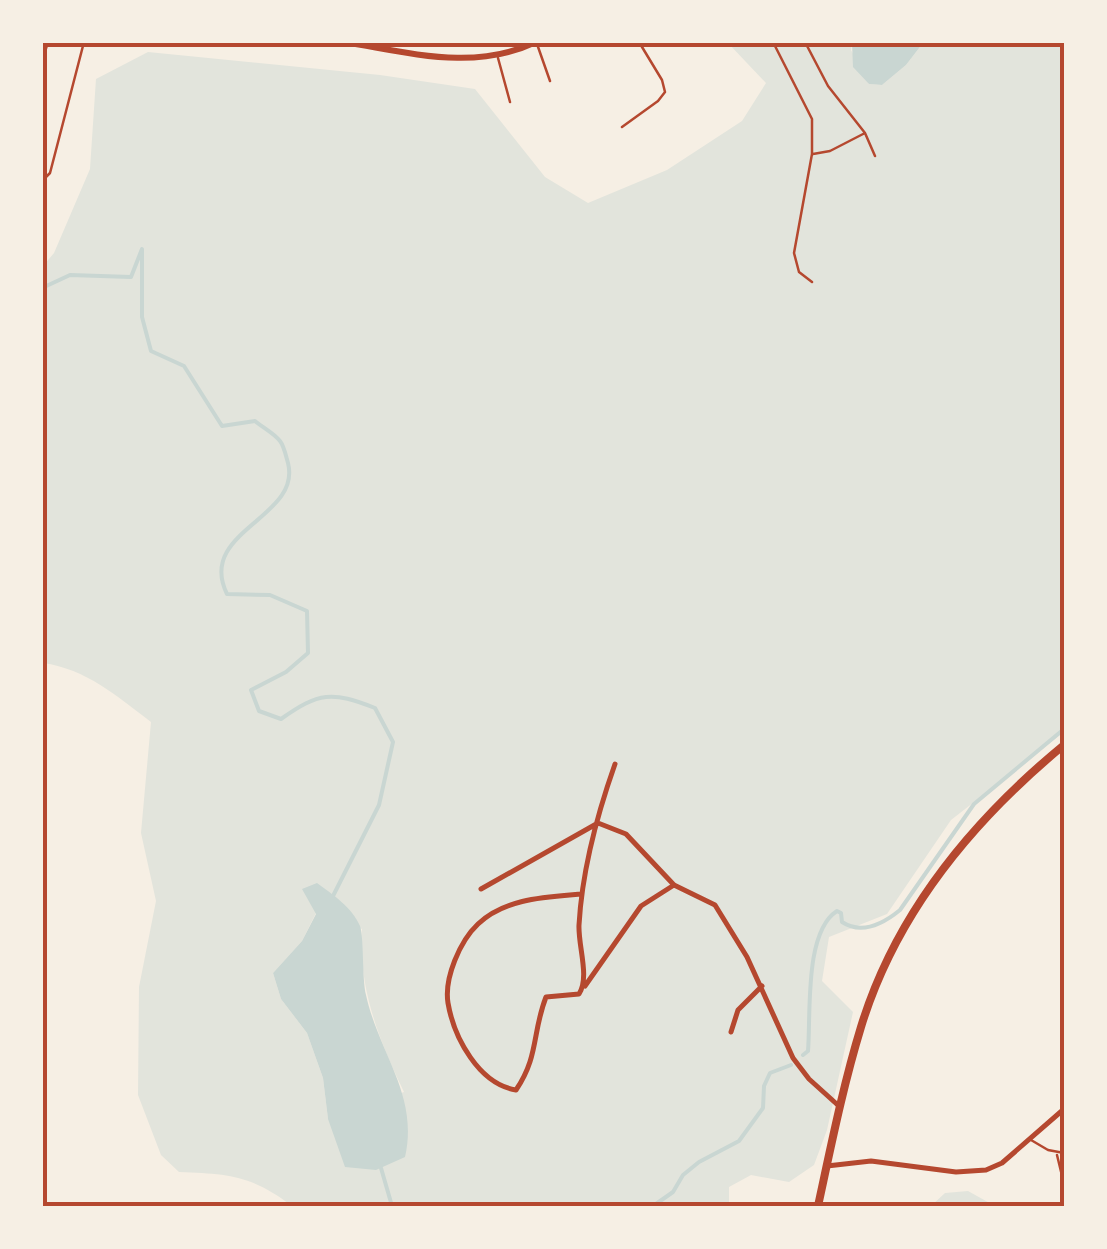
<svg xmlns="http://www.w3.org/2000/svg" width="1107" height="1249" viewBox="0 0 1107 1249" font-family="Raleway,sans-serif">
	<rect width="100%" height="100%" fill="#f6efe4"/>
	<!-- green -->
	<path fill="#e2e4dc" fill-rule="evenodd" d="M728,43h124l-1,7 18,34 13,1 24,-20 17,-22h141v689l-113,88 -64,94 -58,23 -7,44 31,31 -26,118 -13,35 -25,17 -38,-7 -22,12v19h-437c-41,-31 -63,-32 -113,-34l-18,-17 -23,-60 1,-108 17,-86 -15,-68 10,-111c-34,-26 -65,-53 -108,-59v-397l11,-13 36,-84 6,-90 52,-27 232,23 95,14 70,88 43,26 79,-33 75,-49 24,-38zM316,913l46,16c-4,59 17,111 42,163l-76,27 -5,-41 -16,-45 -26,-34 -8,-26 29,-32z
		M968,1191l27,15h-64l14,-13z"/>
	<!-- water -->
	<path fill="#c9d6d2" d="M852,43v-1l71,1 -17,22 -24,20 -13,-1 -16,-17z
		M317,883c16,12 35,24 43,43 4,10 2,53 6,69 13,59 53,100 39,162l-29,13 -31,-3 -17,-48 -5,-41 -16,-45 -26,-34 -8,-26 29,-32 14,-27 -14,-25z"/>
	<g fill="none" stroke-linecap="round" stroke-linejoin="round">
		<!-- stream -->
		<path stroke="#c9d6d2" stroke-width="4" d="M42,288l28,-13 61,2 11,-28v68l9,34 33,15 38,60 33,-5c7,6 19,12 25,20 4,5 6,15 8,22 14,55 -92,68 -61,131l43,1 37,16 1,42 -22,19 -35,18 8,21 22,8c38,-27 51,-28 94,-11l18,34 -14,63 -46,91
			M803,1055l5,-4c3,-37 -4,-119 29,-140l4,2 1,9c20,13 41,2 58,-12l74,-106 90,-75
			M381,1168l11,38
			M653,1206l20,-14 10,-17 16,-13 40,-21 24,-33 1,-22 6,-13 21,-8"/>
		<!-- service -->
		<path stroke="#b5482f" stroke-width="2.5" d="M773,42l39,77v35l-18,99 5,19 13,10
			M805,42l23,44 37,47 10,23
			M537,44l13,37
			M498,58l12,44
			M42,61l6,-19
			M42,105v11
			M622,127l36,-26 7,-9 -3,-12 -23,-38
			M813,154l17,-3 35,-18
			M42,181l8,-8 34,-131
			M1031,1140l17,10 16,3
			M1057,1155l7,29"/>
		<!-- minor -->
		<path stroke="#b5482f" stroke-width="5" d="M481,889l117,-66 28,11 48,51 41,20 32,52 46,101 16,21 31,28
			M582,894c-35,3 -77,4 -104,30 -18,17 -34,54 -30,79 6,35 31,81 68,87 23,-34 16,-57 30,-93l33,-3c11,-17 -1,-48 0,-69 3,-54 18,-110 36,-161
			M585,986l56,-80 33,-21
			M731,1032l7,-22 24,-24
			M827,1166l44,-5 85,11 30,-2 16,-7 62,-54"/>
		<!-- tertiary -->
		<path stroke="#b5482f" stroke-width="6" d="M343,42c66,10 130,30 193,0"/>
		<!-- secondary -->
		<path stroke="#b5482f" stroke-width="8" d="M818,1206c13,-60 25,-120 43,-179 35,-115 112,-207 203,-282"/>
	</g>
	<!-- border -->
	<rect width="1107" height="1249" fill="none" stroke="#f6efe4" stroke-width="90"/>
	<rect x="45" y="45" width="1017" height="1159" fill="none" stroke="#b5482f" stroke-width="4"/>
</svg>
